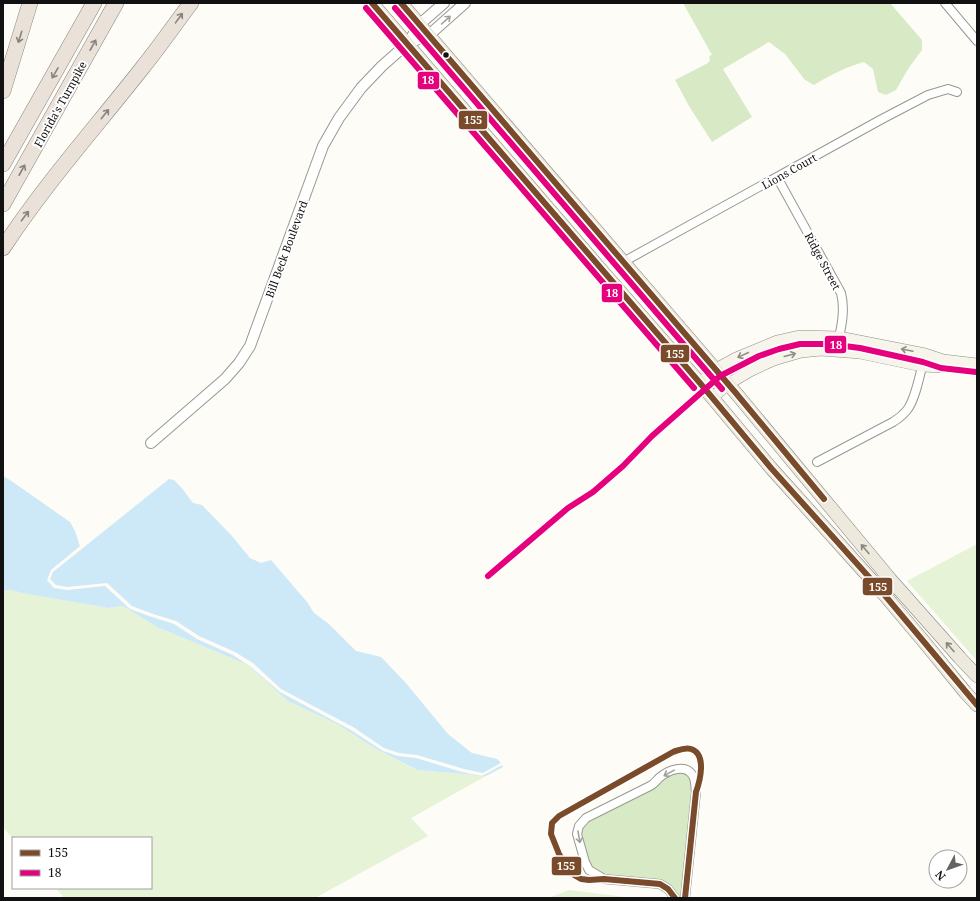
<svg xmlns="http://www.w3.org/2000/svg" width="980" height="901" viewBox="0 0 980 901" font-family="'Noto Serif',serif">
	<rect width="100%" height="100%" fill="#fdfcf7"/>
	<!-- green -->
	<path fill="#e7f3d7" d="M977,544v117l-70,-80z
		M11,590l11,3 86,15 15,-2 34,21 91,38 40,36 51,24 35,23 42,22 70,6 -75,42 17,18 -113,62h-251l-8,-10h95v-50l-138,1 -10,-12v-236z
		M569,890l65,8h-86z"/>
	<!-- forest -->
	<path fill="#d8eac5" d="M683,3h207l32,37v10l-14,19 -12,21 -10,5 -8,-3 -5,-23 -9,-7c-18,5 -34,13 -50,23l-9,-5 -20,-26 -16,-12 -46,27 29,48 -40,25 -23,-36 -14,-26 33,-17 2,-3 -1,-4 3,-1z
		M677,772c15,1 13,8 15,20l-11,106h-2c-12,-30 -54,-13 -77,-25 -4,-3 -7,-3 -10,-7 -5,-5 -6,-13 -8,-20 -3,-12 -5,-15 4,-25l68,-35 1,1 4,-4v-2z"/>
	<!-- water -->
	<path fill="#cde8f7" d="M3,476l7,4 60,42 5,9 5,15 -29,24 -4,10 7,8 13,2 38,-4 25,23 22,8 22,7 23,15 36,16 15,10 2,1 30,26 71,38 32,21 15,5 18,2 46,14 20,4 20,-11 1,2 -17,9 -69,-6 -43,-22 -35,-23 -51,-24 -40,-36 -91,-38 -34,-21 -15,2 -86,-15 -11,-3 -8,1z
		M169,479l5,1 7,7 12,16 9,2 30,31 18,22 11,5 10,-3 36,42 7,11 15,11 27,27 25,6 24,25 43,52 24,19 25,6 4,4 -18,10 -19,-4 -47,-14 -18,-2 -15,-5 -31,-21 -72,-38 -28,-26 -18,-11 -36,-16 -23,-15 -23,-7 -21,-8 -25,-23 -40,4 -11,-2 -6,-6 3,-7z"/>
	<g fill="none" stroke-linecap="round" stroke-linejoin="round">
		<defs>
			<path id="minor" d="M945,3l32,38
				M777,177l64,116c5,19 -1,40 -5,58
				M623,262l259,-143 46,-24 20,-6 9,3
				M817,462l76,-40c5,-3 10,-7 14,-12 9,-11 14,-41 18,-56
				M675,898l-7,-9 -8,-5 -56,-5 -15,-9 -4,-8 -8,-28 2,-8 7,-8 64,-32c4,-2 6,-5 9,-8 9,-8 27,-15 34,-2 3,5 2,11 3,16l-11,106"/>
			<path id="tertiary" d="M408,43l21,-8 36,-32
				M151,443l74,-64 14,-16 11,-17 73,-200 16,-28 22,-30 21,-22 26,-23 12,-19 24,-21"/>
			<path id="secondary" d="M700,383l16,-14 20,-11 41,-17 22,-5 40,1 86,17 18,6 34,4
				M712,398l16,-14 22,-13 17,-8 10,-4 24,-7 20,-2 39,3 62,13 21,1h14"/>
			<path id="primary" d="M372,3l231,269 97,111 71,85 106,118 48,57 40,49 12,13
				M401,3l334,389 155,187 70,79 17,18"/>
			<path id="motorway" d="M3,91l27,-88
				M3,164l91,-161
				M3,204l113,-201
				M3,248c42,-64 93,-121 140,-181 17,-21 32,-43 48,-64"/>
		</defs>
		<!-- minor casing -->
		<use href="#minor" stroke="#979795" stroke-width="10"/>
		<!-- tertiary casing -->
		<use href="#tertiary" stroke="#979795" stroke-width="12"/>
		<!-- secondary casing -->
		<use href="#secondary" stroke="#8e8d8b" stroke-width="12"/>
		<!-- primary casing -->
		<use href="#primary" stroke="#858482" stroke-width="14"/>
		<!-- motorway casing -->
		<use href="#motorway" stroke="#858482" stroke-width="16"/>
		<!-- minor -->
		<use href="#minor" stroke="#fffffe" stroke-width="8"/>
		<!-- tertiary -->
		<use href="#tertiary" stroke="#fffffe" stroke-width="10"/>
		<!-- secondary -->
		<use href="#secondary" stroke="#f6f4eb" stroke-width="11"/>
		<!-- primary -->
		<use href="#primary" stroke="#ede9dc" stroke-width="13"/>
		<!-- motorway -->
		<use href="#motorway" stroke="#eae1d8" stroke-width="15"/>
		<defs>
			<path id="bus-1" d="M372,3l328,380 71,85 106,118 100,119
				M401,3l334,389 89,107
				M675,898l-7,-9 -8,-5 -56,-5 -15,1 -8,-1 -7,-4 -7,-8 -8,-13 -8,-20 1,-11 7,-7 114,-64c6,-2 12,-5 18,-3 16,5 9,32 5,43l-11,106"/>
			<path id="bus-2" d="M366,8l328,380
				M395,8l327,381
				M488,576l80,-68 25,-16 30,-26 29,-30 68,-60 39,-20 20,-7 21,-5h29l31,4 63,14 18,6 35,4"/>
		</defs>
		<!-- bus-1 casing -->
		<use href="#bus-1" stroke="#fff" stroke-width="9"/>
		<!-- bus-2 casing -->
		<use href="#bus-2" stroke="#fff" stroke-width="9"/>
		<!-- bus-1 -->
		<use href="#bus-1" stroke="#7a4b2a" stroke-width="6"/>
		<!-- bus-2 -->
		<use href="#bus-2" stroke="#e5007d" stroke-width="6"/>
	</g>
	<!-- one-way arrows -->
	<defs><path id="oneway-shaft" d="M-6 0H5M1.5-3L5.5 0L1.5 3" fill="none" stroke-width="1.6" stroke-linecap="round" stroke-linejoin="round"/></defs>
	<g stroke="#88837e">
		<use href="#oneway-shaft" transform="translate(179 18) rotate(-54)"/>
		<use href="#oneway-shaft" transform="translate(20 37) rotate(107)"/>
		<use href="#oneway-shaft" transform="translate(93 45) rotate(-61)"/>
		<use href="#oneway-shaft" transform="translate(55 73) rotate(120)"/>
		<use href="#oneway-shaft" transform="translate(105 114) rotate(-51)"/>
		<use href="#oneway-shaft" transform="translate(22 170) rotate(-61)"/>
		<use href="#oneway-shaft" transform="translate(25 216) rotate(-53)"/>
	</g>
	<g stroke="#a0a09f">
		<use href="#oneway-shaft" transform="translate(446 20) rotate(-42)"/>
		<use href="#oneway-shaft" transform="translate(669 773) rotate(151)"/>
		<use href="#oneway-shaft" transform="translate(579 837) rotate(80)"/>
	</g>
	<g stroke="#8f8e89">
		<use href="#oneway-shaft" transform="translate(907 350) rotate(-168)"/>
		<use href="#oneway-shaft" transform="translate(743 355) rotate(155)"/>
		<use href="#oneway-shaft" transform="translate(790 355) rotate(-15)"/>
	</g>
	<g stroke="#8a8881">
		<use href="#oneway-shaft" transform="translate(865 549) rotate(-130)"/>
		<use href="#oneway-shaft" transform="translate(950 647) rotate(-131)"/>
	</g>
	<!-- markers -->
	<circle fill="#111" stroke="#fff" stroke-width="1.5" cx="446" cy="55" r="3.5"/>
	<g text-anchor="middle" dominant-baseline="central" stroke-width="4" stroke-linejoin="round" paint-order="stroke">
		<!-- street labels -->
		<g font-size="11" fill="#111" stroke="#fff">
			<text transform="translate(60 104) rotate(-61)">Florida's Turnpike</text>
			<text transform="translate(789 171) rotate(-29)">Lions Court</text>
			<text transform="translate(286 249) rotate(-70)">Bill Beck Boulevard</text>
			<text transform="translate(823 261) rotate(62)">Ridge Street</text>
		</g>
	</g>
	<g stroke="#fff" stroke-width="1.5">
		<rect x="417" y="71" width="23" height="19" rx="4" fill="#e5007d"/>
		<rect x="458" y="110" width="30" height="20" rx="4" fill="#7a4b2a"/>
		<rect x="601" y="283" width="22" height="20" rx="4" fill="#e5007d"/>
		<rect x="824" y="335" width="23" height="19" rx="4" fill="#e5007d"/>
		<rect x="660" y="344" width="30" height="19" rx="4" fill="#7a4b2a"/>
		<rect x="862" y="577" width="31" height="19" rx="4" fill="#7a4b2a"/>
		<rect x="551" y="856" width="31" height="20" rx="4" fill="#7a4b2a"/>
	</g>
	<g font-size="11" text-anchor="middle" font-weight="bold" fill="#fff">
		<text x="428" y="84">18</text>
		<text x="473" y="124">155</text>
		<text x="612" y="297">18</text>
		<text x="836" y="349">18</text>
		<text x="675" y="358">155</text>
		<text x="878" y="591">155</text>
		<text x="566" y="870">155</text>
	</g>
	<!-- border -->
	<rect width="980" height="901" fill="none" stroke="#111111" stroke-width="8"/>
	<!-- legend -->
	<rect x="12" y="837" width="140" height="52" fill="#ffffff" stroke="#a0a0a0"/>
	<rect x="20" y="850" width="20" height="6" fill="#7a4b2a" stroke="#a0a0a0"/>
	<text x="48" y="857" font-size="12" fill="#111111">155</text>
	<rect x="20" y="870" width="20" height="6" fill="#e5007d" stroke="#a0a0a0"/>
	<text x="48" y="877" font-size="12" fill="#111111">18</text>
	<!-- north arrow -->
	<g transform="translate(948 869) rotate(229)"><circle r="19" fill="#ffffff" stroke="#a0a0a0"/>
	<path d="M0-3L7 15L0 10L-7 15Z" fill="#646362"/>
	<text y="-6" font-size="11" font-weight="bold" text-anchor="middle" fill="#111111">N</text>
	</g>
</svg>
